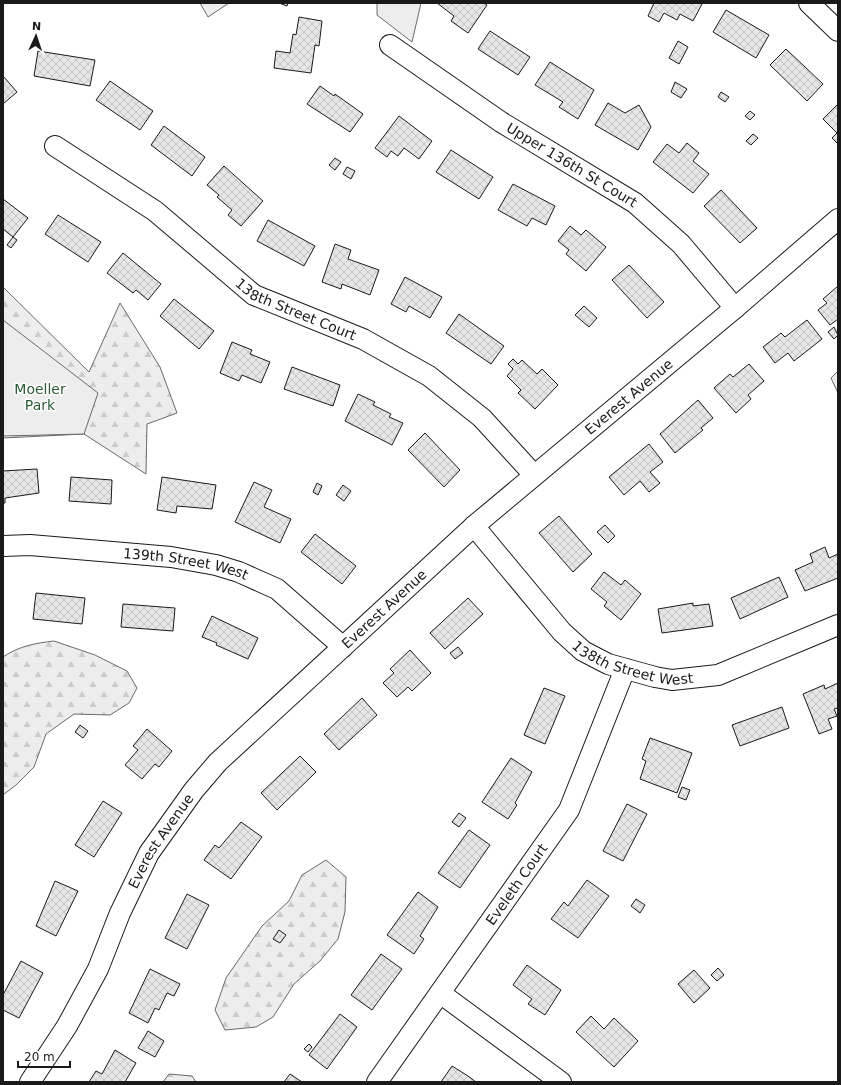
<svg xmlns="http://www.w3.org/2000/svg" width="841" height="1085" viewBox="0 0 841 1085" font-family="'DejaVu Sans',sans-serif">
	<defs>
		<pattern id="forest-firs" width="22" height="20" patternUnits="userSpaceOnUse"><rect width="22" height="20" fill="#ededed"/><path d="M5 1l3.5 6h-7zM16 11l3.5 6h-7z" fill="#cbcbcb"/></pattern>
		<pattern id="building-cross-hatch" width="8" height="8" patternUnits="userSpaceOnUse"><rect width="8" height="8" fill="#e6e6e6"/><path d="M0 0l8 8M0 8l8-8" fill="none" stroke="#c5c5c5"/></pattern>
	</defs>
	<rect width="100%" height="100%" fill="#fff"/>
	<!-- forest -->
	<path fill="url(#forest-firs)" stroke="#6a6a6a" d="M3,287l86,85 31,-69 40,64 17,46 -30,11 -1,50 -62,-40 -81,4z
		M838,371v22l-7,-15z
		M54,641l41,14 32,16 10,17 -8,15 -19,12 -36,-1 -28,20 -12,33 -18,18 -13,10v-138c16,-11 33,-14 51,-16z
		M326,860l20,17 -1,35 -7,27 -18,22 -26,23 -21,33 -17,10 -31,3 -10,-20 11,-32 36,-52 27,-25 13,-26z
		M169,1074l23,2 4,6h-33z"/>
	<!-- built -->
	<path fill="#ededed" stroke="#6a6a6a" d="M200,3h29l-21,14z
		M377,3h44l-9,39 -35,-27z
		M3,320l95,73 -14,41 -81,2z"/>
	<!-- building -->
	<path fill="url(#building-cross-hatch)" stroke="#1a1a1a" d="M279,3h9l-1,3z
		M437,3h47l3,2 -19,28 -17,-12 3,-5z
		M654,3h47l1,1 -9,17 -13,-7 -3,6 -13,-7 -5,9 -11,-6z
		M726,10l43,25 -13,23 -43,-26z
		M299,17l23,4 -3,25 -4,-1 -4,28 -37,-5 2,-17 14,2 3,-19 3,1z
		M490,31l40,26 -12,18 -40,-26z
		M678,41l10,6 -9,17 -10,-6z
		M786,49l37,35 -16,17 -37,-36z
		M38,51l57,9 -5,26 -56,-10z
		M550,62l44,28 -16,29 -19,-12 4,-5 -28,-17z
		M3,76l14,16 -14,12z
		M110,81l43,30 -13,19 -44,-30z
		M675,82l12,7 -6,9 -10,-6z
		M320,86l14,10 1,-2 28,20 -13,18 -43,-28z
		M721,92l8,5 -4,5 -7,-5z
		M608,103l17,10 14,-8 12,22 -13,23 -43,-25z
		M838,104v40l-6,-6 5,-5 -14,-14z
		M750,111l5,4 -5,5 -5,-4z
		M399,116l33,25 -13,18 -15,-11 -6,8 -7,-5 -4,6 -12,-9z
		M164,126l41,31 -13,19 -41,-31z
		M753,134l5,4 -7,7 -5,-4z
		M687,143l12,10 -6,8 16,13 -16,19 -40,-31 14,-18 12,9z
		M451,150l42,27 -14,22 -43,-27z
		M335,158l6,4 -6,8 -6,-5z
		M224,166l39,35 -22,25 -13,-11 4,-5 -15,-13 2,-2 -12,-10z
		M347,167l8,4 -4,8 -8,-5z
		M513,184l42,22 -9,19 -14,-7 -5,8 -29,-16z
		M721,190l36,38 -17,15 -36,-37z
		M3,199l25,19 -15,19 -10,-8z
		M58,215l43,27 -13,20 -43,-28z
		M268,220l47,26 -11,20 -47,-25z
		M570,226l11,9 5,-5 20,17 -20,24 -20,-17 3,-4 -11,-9z
		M13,237l4,3 -6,8 -4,-3z
		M335,244l16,6 -3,9 31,11 -9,25 -28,-11 -1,5 -19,-7z
		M123,253l38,31 -13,16 -12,-10 -3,3 -26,-20z
		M629,265l35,37 -17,16 -35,-38z
		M405,277l37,20 -12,21 -21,-12 -3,6 -15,-8z
		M838,286v33l-8,6 -12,-15 9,-7 -4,-4z
		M174,299l40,32 -15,18 -39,-33z
		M584,306l13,12 -8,9 -14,-12z
		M459,314l45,32 -13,18 -45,-31z
		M807,320l15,19 -28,22 -6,-8 -13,10 -12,-16 18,-14 4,4z
		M834,327l4,8 -4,4 -6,-7z
		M232,342l20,8 -2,4 20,8 -9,21 -19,-8 -3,6 -19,-8z
		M513,359l5,5 4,-4 15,14 5,-5 16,16 -23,24 -17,-16 3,-3 -14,-14 6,-7 -5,-5z
		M749,364l15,17 -16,14 3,4 -15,14 -22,-25 16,-14 3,3z
		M292,367l48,18 -7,21 -49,-17z
		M358,394l17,8 -2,3 18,9 -2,3 14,6 -11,22 -47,-24z
		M698,400l15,18 -12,10 2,2 -28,23 -15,-19z
		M425,433l35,37 -16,17 -36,-37z
		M649,444l14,18 -13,10 10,11 -11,9 -9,-11 -16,14 -15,-18z
		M37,469l2,24 -34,5v5h-2v-32z
		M71,477l41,3 -1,24 -42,-3z
		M162,477l54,8 -4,24 -35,-3 -1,7 -19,-3z
		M254,482l18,8 -8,17 27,12 -11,24 -45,-21z
		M317,483l5,3 -4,9 -5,-3z
		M343,485l8,6 -7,10 -8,-6z
		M559,516l33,38 -19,18 -34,-39z
		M605,525l10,11 -7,7 -11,-11z
		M315,534l41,32 -14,18 -41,-32z
		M825,547l4,11 9,-4v24l-33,13 -10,-21 18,-8 -3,-8z
		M604,572l17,13 4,-5 16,14 -20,26 -17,-14 3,-4 -16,-13z
		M779,577l9,20 -48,22 -9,-21z
		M36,593l49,5 -3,26 -49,-5z
		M468,598l15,16 -38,35 -15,-16z
		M693,603v3l16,-2 4,22 -51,7 -4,-24z
		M123,604l52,4 -2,23 -52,-4z
		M212,616l46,22 -10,21 -32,-14 1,-2 -15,-6z
		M458,647l5,6 -8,6 -5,-6z
		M410,650l21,23 -19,18 -4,-4 -11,10 -14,-14 11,-10 -4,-4z
		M838,683v25l-4,1 3,7 -9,3 4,10 -13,5 -16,-40 21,-9 1,4z
		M544,688l21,8 -20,48 -21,-9z
		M362,698l15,17 -38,35 -15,-16z
		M782,707l7,21 -49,18 -8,-21z
		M80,725l8,6 -5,7 -8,-6z
		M147,729l25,22 -13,16 -4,-3 -13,15 -17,-14 13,-15 -5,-4z
		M650,738l42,15 -15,40 -37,-14 6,-18 -4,-2z
		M300,756l16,16 -39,38 -16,-17z
		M511,758l21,14 -17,31 2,2 -9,14 -26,-17z
		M682,787l8,3 -4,10 -8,-3z
		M103,801l19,12 -28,44 -19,-12z
		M627,804l20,10 -24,47 -20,-10z
		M459,813l7,5 -7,9 -7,-5z
		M241,822l21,15 -31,42 -27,-19 11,-15 4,3z
		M469,830l21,15 -30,43 -22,-15z
		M587,880l22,16 -31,42 -27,-19 13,-17 4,4z
		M55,881l23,10 -22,45 -20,-10z
		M418,892l20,15 -18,29 4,3 -10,15 -27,-19z
		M187,894l22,11 -22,44 -22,-11z
		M636,899l9,6 -5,8 -9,-7z
		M279,930l7,5 -6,8 -7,-4z
		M381,954l21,15 -30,41 -21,-15z
		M21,961l22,12 -24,45 -16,-8v-15z
		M527,965l34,25 -16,25 -17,-11 4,-5 -19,-14z
		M718,968l6,7 -7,6 -6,-6z
		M150,969l30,15 -6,12 -7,-3 -8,17 -4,-2 -7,15 -19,-10z
		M694,970l16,18 -16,15 -16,-19z
		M340,1014l17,13 -30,42 -18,-14z
		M591,1016l13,13 10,-11 24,23 -24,26 -38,-35z
		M148,1031l16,10 -9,16 -17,-9z
		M309,1044l3,3 -4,5 -4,-3z
		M115,1050l21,13 -11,19h-36l7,-11 6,3z
		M452,1066l16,10 8,6h-35z
		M290,1074l12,8h-18z"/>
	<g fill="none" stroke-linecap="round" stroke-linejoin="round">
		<defs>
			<g id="minor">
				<path d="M809,3l29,28"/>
				<path id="s1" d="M390,45l111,77 134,81 46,41 54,64"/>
				<path id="s2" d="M55,146l100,65 99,84 109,44 66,37 53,42 52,57"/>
				<path id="s3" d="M474,526l88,106 21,19 25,13 47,13 17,3 46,-5 120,-50"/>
				<path id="s4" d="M3,546l27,-1 141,12 45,8 23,7 38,17 66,58"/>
				<path d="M440,993l121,89"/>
				<path id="s5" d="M30,1082l37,-56 31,-57 22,-56 29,-60 45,-63 24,-28 256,-236 261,-218 103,-89"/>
				<path id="s6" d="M377,1082l192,-272 56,-141"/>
			</g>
		</defs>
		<!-- minor casing -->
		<use href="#minor" stroke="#1a1a1a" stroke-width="22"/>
		<!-- minor -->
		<use href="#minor" stroke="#fff" stroke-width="20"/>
	</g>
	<g text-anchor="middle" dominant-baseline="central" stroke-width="3" stroke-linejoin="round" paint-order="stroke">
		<!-- street labels -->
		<g font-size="14" fill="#1a1a1a" stroke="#fff">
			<text stroke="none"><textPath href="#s1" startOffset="218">Upper 136th St Court</textPath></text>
			<text stroke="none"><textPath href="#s2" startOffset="293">138th Street Court</textPath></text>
			<text stroke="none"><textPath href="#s5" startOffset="923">Everest Avenue</textPath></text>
			<text stroke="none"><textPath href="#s4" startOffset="184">139th Street West</textPath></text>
			<text stroke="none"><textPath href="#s5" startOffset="599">Everest Avenue</textPath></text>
			<text stroke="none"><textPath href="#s3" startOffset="218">138th Street West</textPath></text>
			<text stroke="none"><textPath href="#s5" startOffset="275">Everest Avenue</textPath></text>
			<text stroke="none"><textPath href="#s6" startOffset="242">Eveleth Court</textPath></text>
		</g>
		<!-- park labels -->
		<g font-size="14" fill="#2b5a34" stroke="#fff">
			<text x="40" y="389">Moeller<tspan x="40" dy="16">Park</tspan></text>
		</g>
	</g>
	<!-- border -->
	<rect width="841" height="1085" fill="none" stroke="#1a1a1a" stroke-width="8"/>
	<!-- north arrow -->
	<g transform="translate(36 36) rotate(3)" stroke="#ffffff" stroke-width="3" paint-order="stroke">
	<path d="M0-3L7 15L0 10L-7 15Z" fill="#1a1a1a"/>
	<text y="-6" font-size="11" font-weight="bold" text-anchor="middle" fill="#1a1a1a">N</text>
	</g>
	<!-- scale -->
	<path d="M18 1061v6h52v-6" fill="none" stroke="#1a1a1a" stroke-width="2"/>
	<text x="24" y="1061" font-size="12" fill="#1a1a1a" stroke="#ffffff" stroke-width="3" paint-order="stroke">20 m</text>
</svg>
